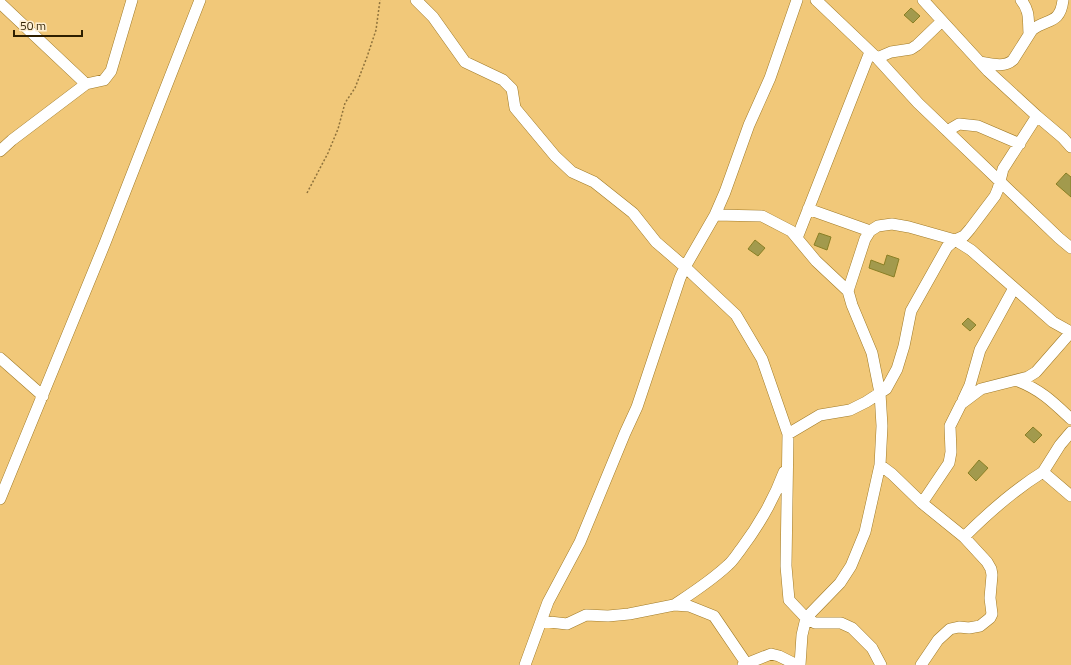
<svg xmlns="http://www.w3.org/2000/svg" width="1071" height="665" viewBox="0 0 1071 665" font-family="'Titillium Web',sans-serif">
	<rect width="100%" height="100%" fill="#f1c879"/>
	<!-- building -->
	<path fill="#a29a4d" stroke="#897f25" d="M911,8l9,8 -7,7 -9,-8z
		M1066,173l5,4v20l-15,-13z
		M819,233l12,4 -4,13 -13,-5z
		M755,240l10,8 -7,8 -10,-7z
		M887,255l12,4 -5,18 -25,-9 2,-8 13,5z
		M968,318l8,7 -6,6 -8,-7z
		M1033,427l9,8 -8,8 -9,-8z
		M979,460l9,8 -12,13 -8,-8z"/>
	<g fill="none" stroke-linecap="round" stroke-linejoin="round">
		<defs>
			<path id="minor" d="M416,0l17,17 32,45 38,18 9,9 3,19 40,48 17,16 22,10 39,31 23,29 29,25 51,48 26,44 26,75 -2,132 3,34 17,18 9,5h26l11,5 20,20 9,17
				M816,0l61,58 41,45 141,135 12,10
				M923,0l65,71 49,45 26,22 8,9
				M1021,0c9,11 7,19 8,33
				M0,3l86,81
				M877,58l14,-6 20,-3 6,-4 25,-24
				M980,62c12,2 24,6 33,-2l19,-30c15,-12 28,-5 31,-30
				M947,131l12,-7 19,2 42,18
				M0,151l12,-11 74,-56 18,-4 7,-9 21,-71
				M808,209l62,22
				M715,215l47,1 29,15 25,30 32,30
				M797,238l73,-186
				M0,358l43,38
				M1018,381c23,9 35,21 53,38
				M963,400l7,-15 10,-35 34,-62
				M788,434l32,-19 30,-5 16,-8 14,-9 -8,-40 -20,-48 -4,-14 17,-52 5,-8 8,-5 14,-2 17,3 46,13 16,10 82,72 18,10
				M880,465l12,9 30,29 42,34 23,25 4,7 1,6 -2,23 2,16 -2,4 -10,8 -11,2 -10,-1 -9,2 -12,11 -17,25
				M1043,472l17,-27 11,-13
				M0,499l105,-256 95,-243
				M922,503l27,-40 2,-11 -1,-26 11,-22 20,-15 47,-12 8,-5 35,-40
				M964,537c24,-24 50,-47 79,-65l28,24
				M674,605c18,-12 37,-24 54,-40 5,-4 9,-11 13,-16 18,-24 33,-50 43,-77
				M541,621l26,3 19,-9 22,1 21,-2 45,-9 15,1 25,10 32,47
				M525,665l23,-63 32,-60 45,-109 12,-26 43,-129 5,-11 30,-52 10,-23 24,-67 21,-47 27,-78
				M743,665l28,-11 8,2 18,9
				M800,665l2,-30 4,-17 34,-35 11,-17 14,-34 15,-67 2,-39 -2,-33 6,-4 11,-20 7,-23 7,-35 36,-64 8,-7 9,-4 6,-7 25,-33 3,-7 5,-20 34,-53"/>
		</defs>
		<!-- minor casing -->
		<use href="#minor" stroke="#a07a27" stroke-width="12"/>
		<!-- path -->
		<path stroke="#8e723c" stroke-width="1.5" stroke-dasharray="2 2" stroke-linecap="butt" d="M307,193l21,-40 10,-24 7,-26 10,-15 12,-31 9,-27 4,-30"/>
		<!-- minor -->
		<use href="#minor" stroke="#fff" stroke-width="11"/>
	</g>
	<!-- scale -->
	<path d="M14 30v6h68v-6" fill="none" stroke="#2e1f00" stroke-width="2"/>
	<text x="20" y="30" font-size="12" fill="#2e1f00" stroke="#feeecf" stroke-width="3" paint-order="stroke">50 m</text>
</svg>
